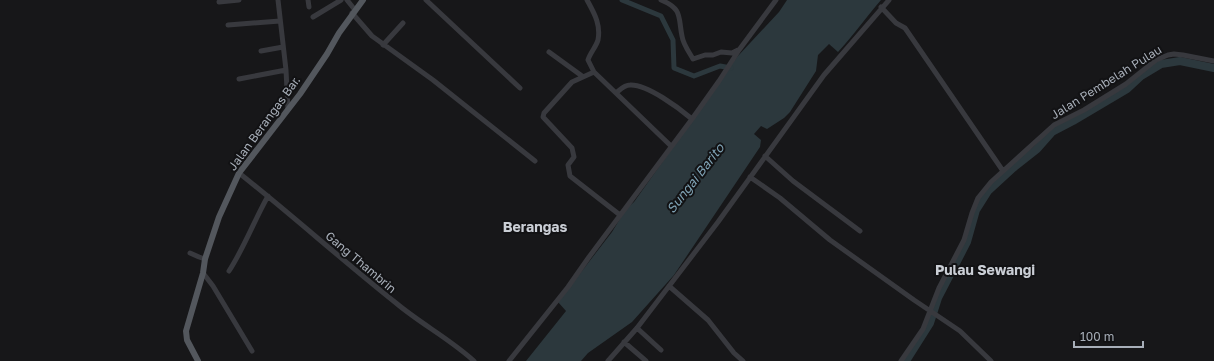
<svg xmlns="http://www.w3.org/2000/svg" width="1214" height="361" viewBox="0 0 1214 361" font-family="'Golos Text',sans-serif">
	<rect width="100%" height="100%" fill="#171719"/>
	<!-- water -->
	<path fill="#2c383d" d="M787,0h94c-15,17 -27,35 -43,52l-9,-8 -11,11 -2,16 -26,41 -6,6 -17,11 -6,-3 -7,8 7,6 -1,7 -86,128 -42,47 -44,31 -7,8h-55l40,-50 -8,-9 54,-70 14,-23 8,-7 103,-145 42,-45z"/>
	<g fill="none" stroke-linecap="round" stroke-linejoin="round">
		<!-- canal -->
		<path stroke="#2c383d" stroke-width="5" d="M622,0l39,16 12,24 1,28 20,8 26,-10 11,2"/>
		<!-- river -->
		<path stroke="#2c383d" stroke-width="8" d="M906,361l24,-38 8,-25 29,-56 9,-32 12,-19 25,-23 24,-19 15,-17 21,-11 54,-32 14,-13 20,-12 19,-3 34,7"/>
		<!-- minor -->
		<path stroke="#38393e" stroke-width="5" d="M278,0l8,70 2,40
			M308,0l1,7
			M347,0l8,10
			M426,0l94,88
			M587,0c7,13 14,24 11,40 -2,7 -8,13 -10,20l6,12 77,74
			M661,0c22,9 17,17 21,36 1,8 7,16 11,23l12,-4h8l8,-3 11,1 6,-3
			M219,2l20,-2
			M881,7l15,16 9,5 98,143
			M352,13l20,23 61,44 102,81
			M313,17l28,-17
			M228,25l52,-4
			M383,45l20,-22
			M261,51l22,-4
			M549,52l33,24
			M594,72l-22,10 -28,31 -1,4 29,31 2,9 -6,8 2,11 50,39
			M239,79l47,-9
			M616,93c4,-3 8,-8 14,-8 17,-1 49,23 62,34
			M765,156l28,25 67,50
			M239,173c53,42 104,88 157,130 25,21 54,36 78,58
			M750,177l30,21 50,42 84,60 46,31 31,30
			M190,253l9,4 6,2
			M229,271c15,-23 25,-50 39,-75
			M203,273l10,13 39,65
			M669,286l39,34 26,33 9,8
			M637,328l24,22
			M624,342l22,19
			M509,361l59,-74 21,-30 103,-138 27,-38 20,-31 37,-50
			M608,361l29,-33 81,-106 106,-147 65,-75
			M901,361l22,-32 16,-41 25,-48 8,-27 6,-15 13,-16 63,-57 30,-15 42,-26 30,-24 12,-5 6,-1 9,1 31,6"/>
		<!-- major -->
		<path stroke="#53575d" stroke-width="6" d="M198,361l-11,-21 -1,-9 17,-58 2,-14 14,-42 20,-44 61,-79 27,-40 12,-21 24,-33"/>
	</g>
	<g text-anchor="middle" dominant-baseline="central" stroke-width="4" stroke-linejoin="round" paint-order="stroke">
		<!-- street labels -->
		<g font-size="12" fill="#a8afb9" stroke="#121214">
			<text transform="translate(1106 82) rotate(-32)">Jalan Pembelah Pulau</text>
			<text transform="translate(264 123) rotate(-54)">Jalan Berangas Bar.</text>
			<text transform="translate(361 262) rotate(40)">Gang Thambrin</text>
		</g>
		<!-- water labels -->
		<g font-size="13" font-style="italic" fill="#7fa2b4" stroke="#121214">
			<text transform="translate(695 178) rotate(-52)">Sungai Barito</text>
		</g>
		<!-- quarter labels -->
		<g font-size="14" font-weight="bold" fill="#caced5" stroke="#121214">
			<text x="535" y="226">Berangas</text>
			<text x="985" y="269">Pulau Sewangi</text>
		</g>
	</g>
	<!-- scale -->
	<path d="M1074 341v6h69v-6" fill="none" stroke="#a8afb9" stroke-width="2"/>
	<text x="1080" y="341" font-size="12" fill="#a8afb9" stroke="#121214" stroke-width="3" paint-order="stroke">100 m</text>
</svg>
